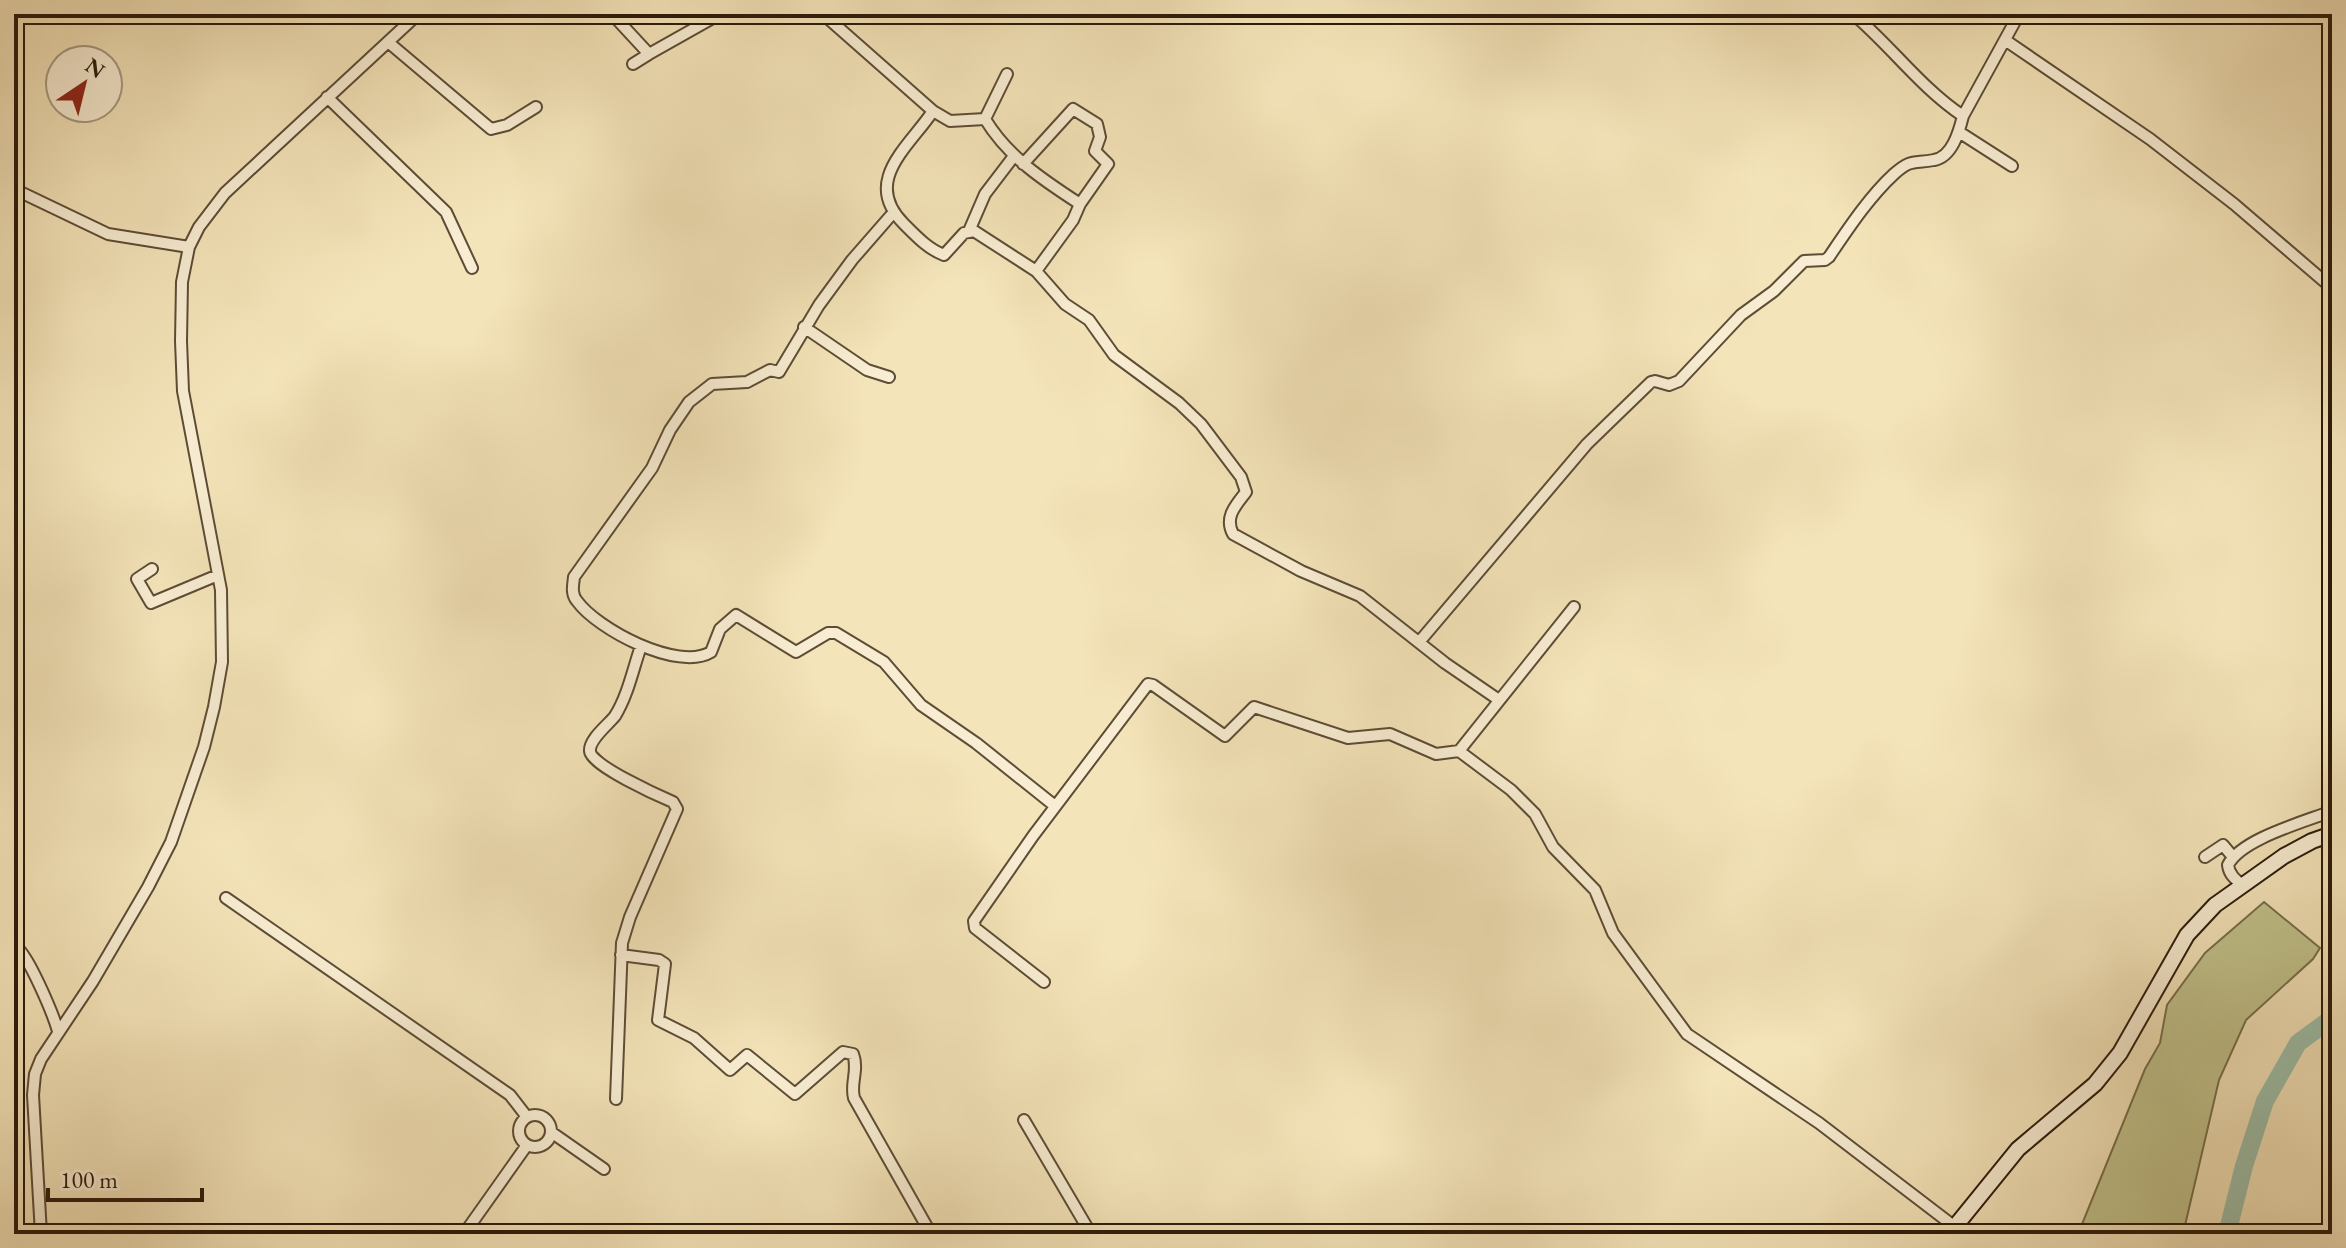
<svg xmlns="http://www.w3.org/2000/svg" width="2346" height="1248" viewBox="0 0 2346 1248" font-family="'EB Garamond',serif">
	<rect width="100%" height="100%" fill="#f4e4b9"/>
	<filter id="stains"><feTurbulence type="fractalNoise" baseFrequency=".0025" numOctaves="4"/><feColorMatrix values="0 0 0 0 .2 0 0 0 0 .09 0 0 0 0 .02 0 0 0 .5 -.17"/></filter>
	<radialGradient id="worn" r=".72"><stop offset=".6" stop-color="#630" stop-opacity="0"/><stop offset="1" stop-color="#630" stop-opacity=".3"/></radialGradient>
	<!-- green -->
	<path fill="#c1c28b" stroke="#766e4b" stroke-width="2" d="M2264,902l56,46 -7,11 -67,61 -27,60 -36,154h-105l67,-165 15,-26 7,-38 38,-52z"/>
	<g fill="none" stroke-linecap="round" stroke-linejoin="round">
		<!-- river -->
		<path stroke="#9dbfa9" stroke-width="18" d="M2227,1234l17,-68 21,-65 33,-58 34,-25"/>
		<defs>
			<path id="street" d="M612,14l37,40 71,-40
				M823,14l110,97c-24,36 -72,70 -29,113 12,12 24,25 40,31l20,-22 10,-2 62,40 29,33 24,16 25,35 65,48 22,21 40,53 5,15c-10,13 -22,25 -13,42l68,37 59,25 85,67 54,37
				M1853,14c38,32 68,74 110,102l56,-102
				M2005,40l145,99 84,65 98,84
				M388,42l103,87 16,-4 29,-18
				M633,64l16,-10
				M327,97l119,115 26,56
				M933,111l17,10 35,-2c23,38 58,61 95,85l-7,16 -37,51
				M985,119l22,-45
				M1959,132l53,34
				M1023,164l50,-55 24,15 3,13 -5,14 13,13 -28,40
				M14,189l94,45 81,13
				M893,213l-41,47 -33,45 -40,67 -9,-2 -23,12 -35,2 -23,18 -19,28 -18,38 -78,109c-1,9 -3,17 3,24 20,28 101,71 134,51l9,-23 16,-14 60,37 32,-19h8l48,29 37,43 55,38 79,63
				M969,231l16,-37 29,-38
				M804,327l63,43 22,7
				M152,569l-15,10 14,24 67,-28
				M1574,607l-115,144 52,39 24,24 18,33 42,43 18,43 74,101 132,89 136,104
				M1420,641l167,-197 64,-62 4,-1 14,4 10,-4 62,-66 33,-24 30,-30 21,-1 4,-3c19,-28 40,-60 65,-83 18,-16 20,-10 40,-14 18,-3 25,-28 29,-44
				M2205,857l18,-12 10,12
				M2244,886c-8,-6 -15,-11 -16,-21 13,-26 76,-43 104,-54
				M226,898l284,197 17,22
				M14,945c13,6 39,69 44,86
				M621,955l38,5 6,4 -7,56 36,18 36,32 17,-15 48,39 48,-42 10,2c6,16 -3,29 1,44l77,136
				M1044,982l-69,-54 -1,-7 59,-85 115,-152 5,1 72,51 29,-29 94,31 42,-4 46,20 23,-3
				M14,1036l4,12
				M616,1099l6,-156 8,-26 47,-108 -4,-7c-14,-6 -83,-37 -83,-51 -1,-12 18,-26 25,-35 13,-21 18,-47 26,-70
				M519 1131a16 16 0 1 1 32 0a16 16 0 1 1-32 0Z
				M1024,1120l67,114
				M551,1132l53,37
				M41,1234l-8,-139 2,-21 6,-15 52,-78 55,-94 23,-45 33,-95 10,-40 8,-45 -1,-72 -38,-199 -2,-50 1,-59 7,-35 10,-20 26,-34 193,-179
				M464,1234l63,-89"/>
			<path id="secondary" d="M1949,1234l69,-85 77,-65 25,-31 67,-118 28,-30 69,-49 28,-15 20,-7"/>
		</defs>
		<!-- street casing -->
		<use href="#street" stroke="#5d4c36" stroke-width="14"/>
		<!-- secondary casing -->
		<use href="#secondary" stroke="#2b1a0b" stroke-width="18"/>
		<!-- street -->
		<use href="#street" stroke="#f8edd2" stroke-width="10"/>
		<!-- secondary -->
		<use href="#secondary" stroke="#f8edd2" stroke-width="14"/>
	</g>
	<!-- margin -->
	<rect width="2346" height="1248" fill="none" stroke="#f4e4b9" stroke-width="48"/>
	<rect x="16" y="16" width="2314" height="1216" fill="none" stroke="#2b1a0b" stroke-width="4"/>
	<rect x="24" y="24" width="2298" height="1200" fill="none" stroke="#2b1a0b" stroke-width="2"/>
	<!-- north arrow -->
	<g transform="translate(84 84) rotate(35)"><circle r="38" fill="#f8edd2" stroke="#a69982" stroke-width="2"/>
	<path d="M0-6L14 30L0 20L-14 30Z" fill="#8f2418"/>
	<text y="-12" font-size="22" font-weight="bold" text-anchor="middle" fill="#2b1a0b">N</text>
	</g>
	<!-- scale -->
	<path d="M48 1188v12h154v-12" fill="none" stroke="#2b1a0b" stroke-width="4"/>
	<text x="60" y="1188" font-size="24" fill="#2b1a0b" stroke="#f8edd2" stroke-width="6" paint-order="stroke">100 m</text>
	<rect width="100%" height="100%" filter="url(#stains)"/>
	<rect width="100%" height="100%" fill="url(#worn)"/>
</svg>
